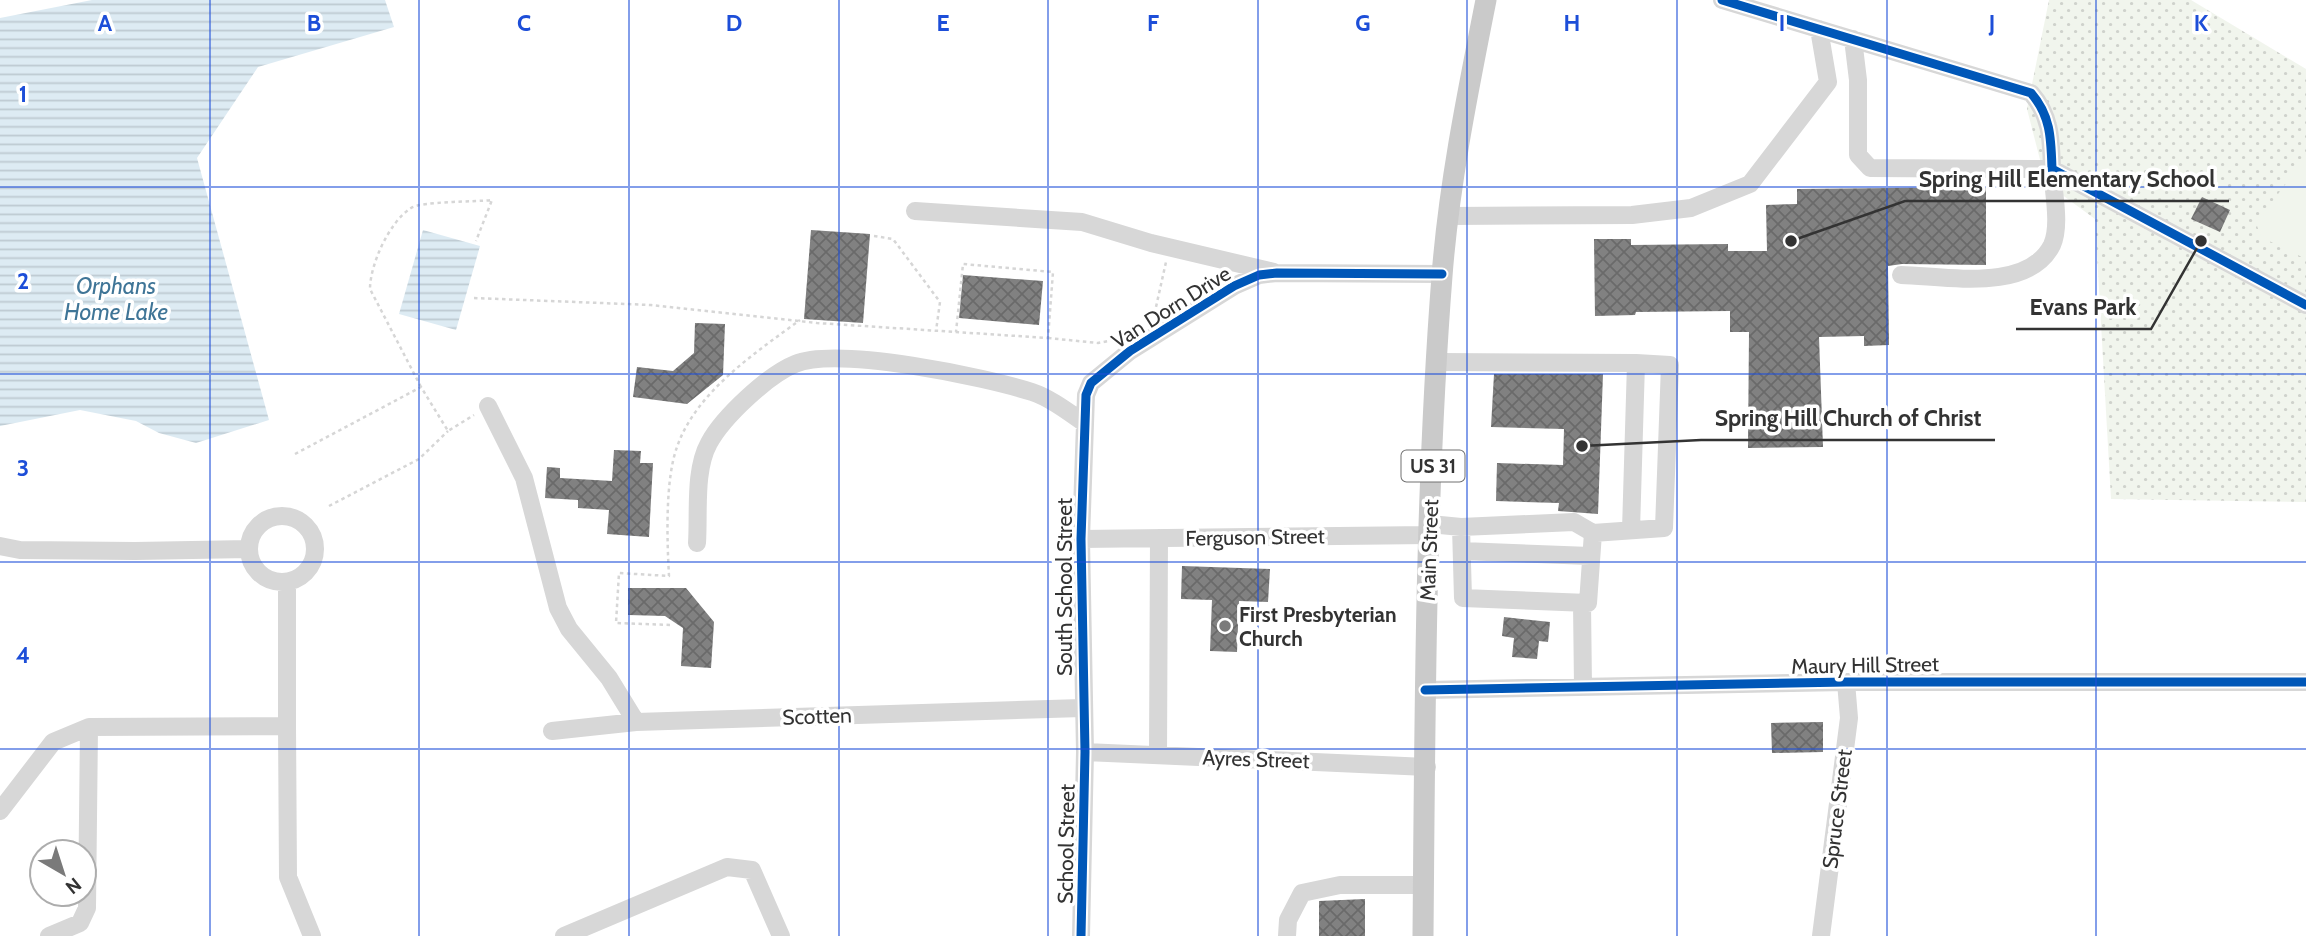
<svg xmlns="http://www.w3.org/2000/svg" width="2306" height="936" viewBox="0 0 2306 936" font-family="Cabin,sans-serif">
	<defs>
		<pattern id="park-dots" width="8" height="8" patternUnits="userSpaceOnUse" patternTransform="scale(1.75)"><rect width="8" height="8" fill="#f1f5ed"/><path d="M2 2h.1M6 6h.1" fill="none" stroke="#cfd2cc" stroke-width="1.8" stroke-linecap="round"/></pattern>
		<pattern id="water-rules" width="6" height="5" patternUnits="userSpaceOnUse" patternTransform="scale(1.75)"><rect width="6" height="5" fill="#ddebf3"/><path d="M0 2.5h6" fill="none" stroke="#becad1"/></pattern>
		<pattern id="building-cross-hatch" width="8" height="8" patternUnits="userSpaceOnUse" patternTransform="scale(1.75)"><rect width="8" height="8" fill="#818181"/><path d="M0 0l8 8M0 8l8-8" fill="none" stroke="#6a6a6a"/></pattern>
	</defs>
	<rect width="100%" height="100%" fill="#fff"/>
	<!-- park -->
	<path fill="url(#park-dots)" d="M2049,0h142l115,69v433l-195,-3 -16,-280 -49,-36 -19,-74z"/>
	<!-- pitch -->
	<path fill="#f1f5ed" d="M2306,157v102l-45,-22 -5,-14z"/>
	<!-- water -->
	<path fill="url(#water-rules)" d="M92,0h293l9,27 -136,40 -61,91 72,262 -73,23 -37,-10 -23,-12 -56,-11 -80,16v-408z
		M423,230l57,16 -24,84 -57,-16z"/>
	<!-- building -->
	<path fill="url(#building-cross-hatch)" d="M1986,187v78l-84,-1 -14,2 1,79 -25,1v-10l-45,1 4,110 -75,1 1,-116h-19v-21l-94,1 -1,3 -40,1 -1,-77h37v6l97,-1v7h39l-1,-46 31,-1v-15z
		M2202,197l28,13 -10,22 -29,-13z
		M811,230l59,4 -7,89 -59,-4z
		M963,275l80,6 -4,44 -80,-7z
		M695,323l30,1 -2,51 -36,29 -54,-7 4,-30 36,4 21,-18z
		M1494,374h109l-5,140 -40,-3 1,-8 -63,-2 1,-38 66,2 1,-36 -73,-2z
		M614,450l27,1 -1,12h13l-4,74 -42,-3 2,-24 -31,-2v-8l-33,-2 2,-31 13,1v10l52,3z
		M1182,566l88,3 -2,33 -29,-1 -2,51 -27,-1 2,-51 -31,-1z
		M628,588h58l28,34 -3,46 -30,-2 2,-38 -18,-12 -37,-1z
		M1504,617l46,5 -2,20 -9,-1 -2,18 -25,-2 2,-19 -12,-2z
		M1823,722v30l-51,1 -1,-30z
		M1365,899v37h-46v-35z"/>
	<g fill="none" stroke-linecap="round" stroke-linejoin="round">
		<!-- path -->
		<path stroke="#d6d6d6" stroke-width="2.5" stroke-dasharray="3.5 3.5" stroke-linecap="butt" d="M874,236l19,3 47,63 -4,29
			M474,298l177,7 166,18 231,15 5,-66 -90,-8 -7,68
			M1149,319l7,-12 10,-45
			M1048,338l50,5 16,-3
			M421,387l-51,-98c0,-24 19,-67 41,-81 11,-7 64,-6 81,-8l-16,41
			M295,454l126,-67 27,44 26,-16
			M329,506l90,-47 29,-28
			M670,625l-54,-2 3,-50 50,3c-2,-36 -4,-96 8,-129 19,-55 78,-94 123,-127"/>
		<!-- minor -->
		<path stroke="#d7d7d7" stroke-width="18" d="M1722,0l309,93c20,23 20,46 21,76l254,136
			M1853,39l5,41v75l12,13 182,1c1,22 9,56 0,76 -24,48 -107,31 -151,30
			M915,211l167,11 69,21 123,29
			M1450,216l182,-1 59,-7 59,-24 78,-102 -9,-53
			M1438,362l198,1
			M488,406l36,72 34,130 11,21 40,49 27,44
			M249 549a33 33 0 1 1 66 0a33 33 0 1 1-66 0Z
			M1430,524l31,3 113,-5 19,11
			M1461,527l2,71 125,5 5,-70 71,-5 6,-163 -34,-2 -5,167
			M1081,539l348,-4
			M697,543c2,-30 -3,-73 12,-100 14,-26 59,-68 86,-79 43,-18 190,13 237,28 18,6 35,19 51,30
			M0,546l20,4 115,1 114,-2
			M1462,551l128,5
			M1582,603l1,84
			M1425,690l421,-8h460
			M287,726l1,151 24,59
			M89,727l198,-1v-144
			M552,731l84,-9 446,-14
			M1085,752l342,15
			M1158,755l1,-217
			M0,811l53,-69 36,-15 -2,181 -7,15 -31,13
			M564,936l163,-69 25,3 29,66
			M1081,936l4,-184 -4,-213 5,-144 5,-12 39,-32 104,-65 25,-11 18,-2 165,1
			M1287,936l1,-16 14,-27 38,-8h84
			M1821,936l28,-218 -3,-36"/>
		<!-- major -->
		<path stroke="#cacaca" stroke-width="21" d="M1423,936c2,-220 2,-440 19,-660 7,-92 26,-185 44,-276"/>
		<defs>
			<path id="cycleway" d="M1722,0l309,93c20,23 20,46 21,76l254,136
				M1425,690l421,-8h460
				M1081,936l4,-184 -4,-213 5,-144 5,-12 39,-32 104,-65 25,-11 18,-2 165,1"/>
		</defs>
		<!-- cycleway casing -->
		<use href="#cycleway" stroke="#fff" stroke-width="13"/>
		<!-- cycleway -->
		<use href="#cycleway" stroke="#0057b8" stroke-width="9"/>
	</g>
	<!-- grid -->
	<path fill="none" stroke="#1d4ed8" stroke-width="2" stroke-opacity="0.55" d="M210,0v936M419,0v936M629,0v936M839,0v936M1048,0v936M1258,0v936M1467,0v936M1677,0v936M1887,0v936M2096,0v936M0,187h2306M0,374h2306M0,562h2306M0,749h2306"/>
	<!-- markers -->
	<circle fill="#7a7a7a" stroke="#fff" stroke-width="2.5" cx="1225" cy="626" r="7"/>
	<g text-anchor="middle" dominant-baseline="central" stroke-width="7" stroke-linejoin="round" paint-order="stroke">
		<!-- shield labels -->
		<rect fill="#fff" stroke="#707070" stroke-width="2" x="1401.5" y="450.5" width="63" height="31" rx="5"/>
		<g font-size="19" font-weight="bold" fill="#333">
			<text x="1433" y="466">US 31</text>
		</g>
		<!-- street labels -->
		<g font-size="21" fill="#333" stroke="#fff">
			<text transform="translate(1171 307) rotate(-32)">Van Dorn Drive</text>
			<text transform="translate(1255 537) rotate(-1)">Ferguson Street</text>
			<text transform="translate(1429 550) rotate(-88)">Main Street</text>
			<text transform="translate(1064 587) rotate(-90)">South School Street</text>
			<text transform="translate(1865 665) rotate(-1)">Maury Hill Street</text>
			<text transform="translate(817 716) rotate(-2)">Scotten</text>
			<text transform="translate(1256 759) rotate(2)">Ayres Street</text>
			<text transform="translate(1837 809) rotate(-83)">Spruce Street</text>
			<text transform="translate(1066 844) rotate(-89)">School Street</text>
		</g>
		<!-- poi labels -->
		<g font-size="21" font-weight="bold" fill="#333" stroke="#fff" text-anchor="start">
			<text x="1239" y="614">First Presbyterian<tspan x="1239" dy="24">Church</tspan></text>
		</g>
		<!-- water labels -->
		<g font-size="23" font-style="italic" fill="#3f7597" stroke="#fff">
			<text x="116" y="286">Orphans<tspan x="116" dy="26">Home Lake</tspan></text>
		</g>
	</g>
	<g font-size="23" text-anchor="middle" font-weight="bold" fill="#1d4ed8" stroke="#fff" stroke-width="7" stroke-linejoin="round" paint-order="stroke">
		<text x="105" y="31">A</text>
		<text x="314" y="31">B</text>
		<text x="524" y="31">C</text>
		<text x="734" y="31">D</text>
		<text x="943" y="31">E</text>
		<text x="1153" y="31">F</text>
		<text x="1363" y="31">G</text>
		<text x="1572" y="31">H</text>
		<text x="1782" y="31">I</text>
		<text x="1992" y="31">J</text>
		<text x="2201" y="31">K</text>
		<text x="23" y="102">1</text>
		<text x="23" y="289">2</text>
		<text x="23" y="476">3</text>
		<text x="23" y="663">4</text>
	</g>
	<!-- callouts -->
	<path fill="none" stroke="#333" stroke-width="2.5" d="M1791 241L1905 201H2229M2201 241L2151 329H2016M1582 446L1701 440H1995"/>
	<g fill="#333" stroke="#fff" stroke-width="2.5">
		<circle cx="1791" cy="241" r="7"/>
		<circle cx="2201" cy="241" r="7"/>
		<circle cx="1582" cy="446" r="7"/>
	</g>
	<g font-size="23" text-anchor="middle" font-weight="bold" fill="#333" stroke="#fff" stroke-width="7" stroke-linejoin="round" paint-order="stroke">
		<text x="2067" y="187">Spring Hill Elementary School</text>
		<text x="2083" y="315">Evans Park</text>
		<text x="1848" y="426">Spring Hill Church of Christ</text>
	</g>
	<!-- north arrow -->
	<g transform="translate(63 873) rotate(141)"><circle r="33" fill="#ffffff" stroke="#adadad" stroke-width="2"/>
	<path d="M0-5L12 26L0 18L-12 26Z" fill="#7a7a7a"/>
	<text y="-10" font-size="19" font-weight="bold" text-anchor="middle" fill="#333333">N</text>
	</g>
</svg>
